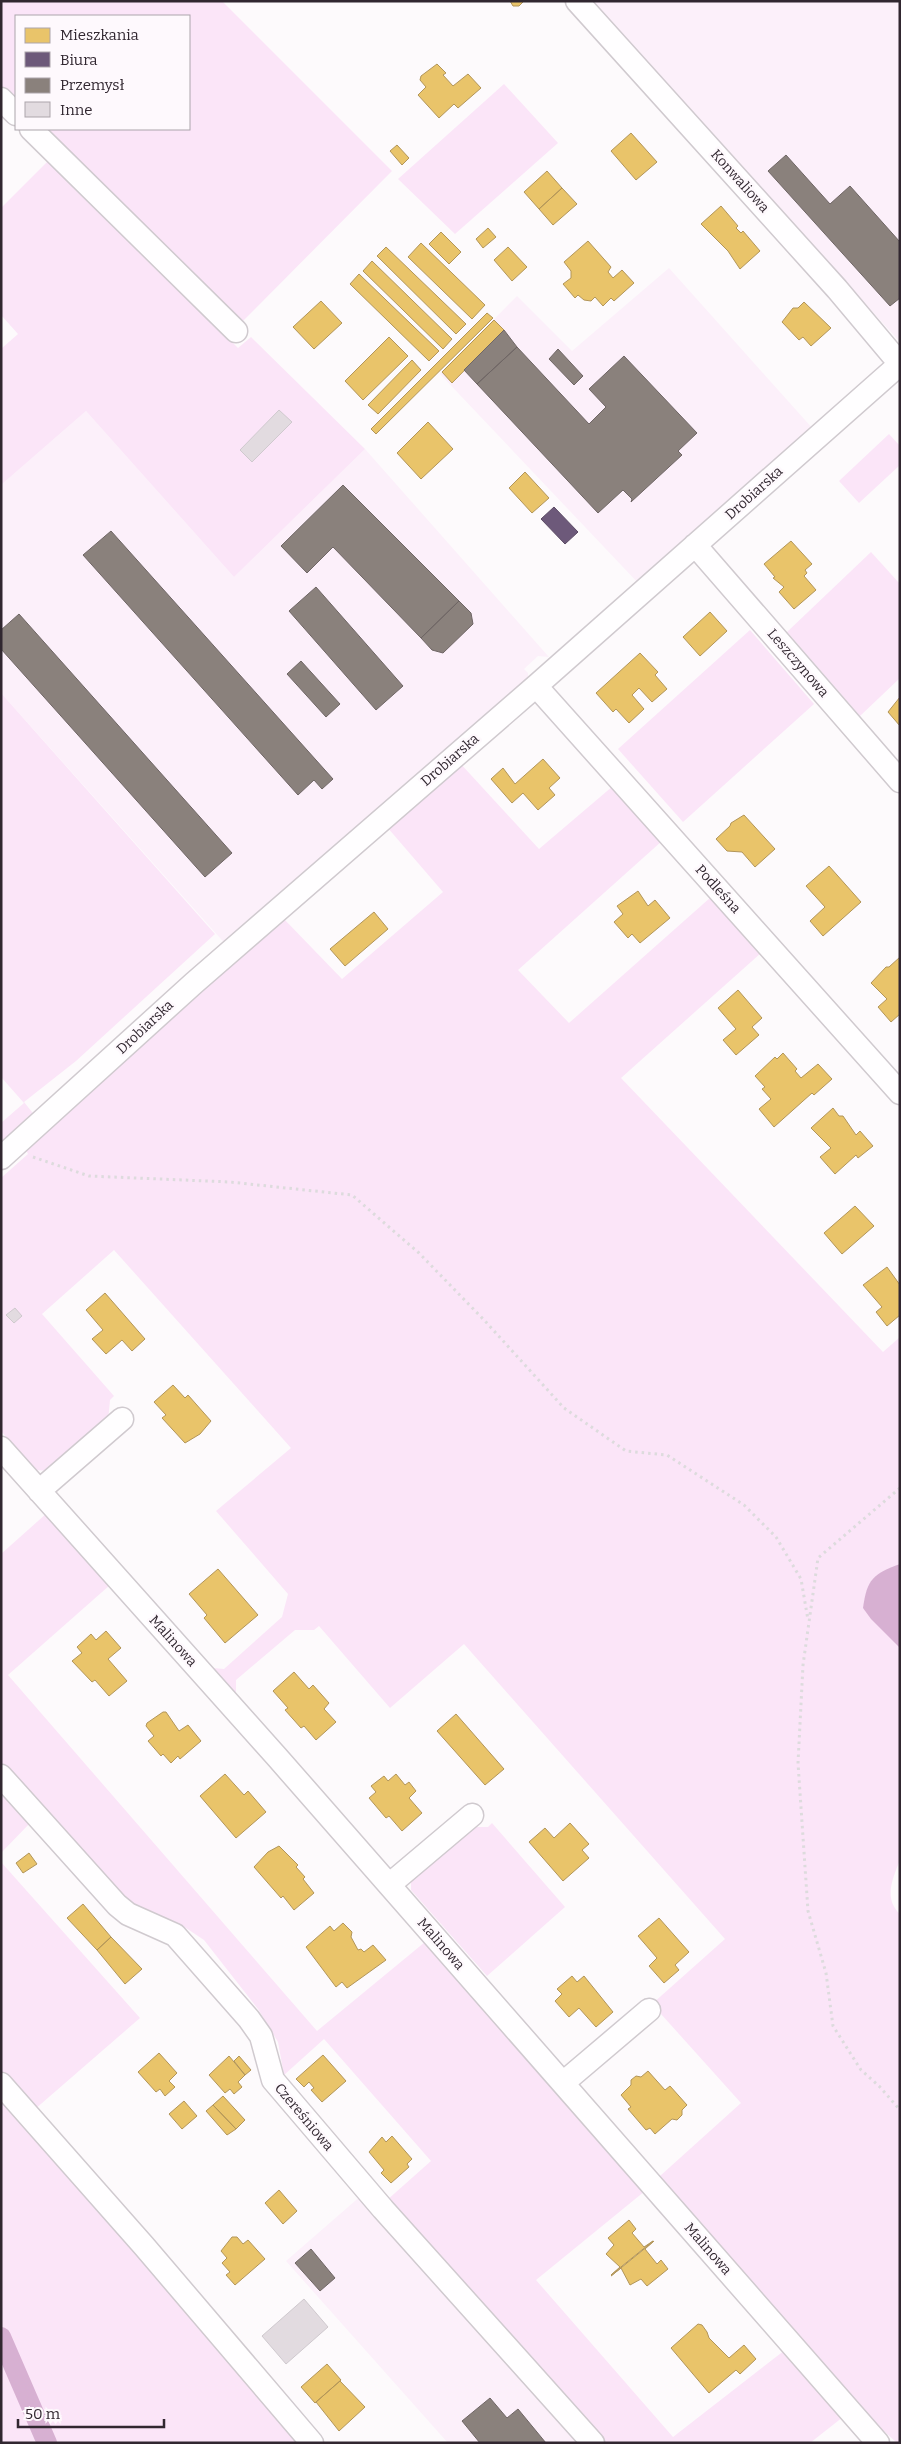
<svg xmlns="http://www.w3.org/2000/svg" width="901" height="2444" viewBox="0 0 901 2444" font-family="Bitter,serif">
	<rect width="100%" height="100%" fill="#fdfafc"/>
	<!-- built -->
	<path fill="#fcf0fa" d="M590,1h310v341z
		M669,268l145,162 -174,155 -200,-211 77,-78 55,55z
		M86,411l148,166 131,-128 184,208 -11,-1 -14,13 4,4v7l-299,268 -228,-255v-208z
		M363,2194l219,249h-134l-162,-182z"/>
	<!-- green -->
	<path fill="#fbe5f8" d="M1,1h221l170,170 -153,154 -196,-196h146v-113h-173v86l-15,-15z
		M504,84l54,59 -103,91 -57,-55z
		M49,160l189,188 13,-11 114,112 -131,128 -148,-166 -85,74v-136l17,-15 -17,-19v-107z
		M889,434l11,12v19l-41,38 -20,-22z
		M871,552l29,32v94l-40,38 -73,-84z
		M750,630l64,74 -131,118 -65,-73z
		M1,693l214,241 -139,127 -52,41 12,15 -35,30v-24l23,-20 -23,-26z
		M459,762l80,87 74,-63 49,55 -144,129 51,53 142,-126 50,56 -140,125 262,274 17,-15v523c-7,18 -17,38 0,54v529h-3l-25,-23 -212,-244 81,-73 -89,-99 73,-65 -261,-295 -74,64 -71,-82 -5,4h-19l-59,50v13l-23,-25 11,1 58,-52 6,-23 -72,-83 75,-63 -177,-198 -72,64 72,82 -4,4 -2,21 -58,50 -15,-1 -34,-39v-253l27,-24 -4,-8 260,-227 58,60 101,-87 -56,-65z
		M47,1513l63,72 -102,90 309,356 108,-89 220,249 -109,89 137,157 112,-87 58,67 -33,26h-208l-216,-242 45,-40 -107,-122 -40,36 -6,-33 -20,-33 -54,-69 -18,-12 -51,-20 -134,-145v-209z
		M1,1785l32,35 -32,33z
		M492,1823l73,84 -78,69 -76,-86v-13l58,-50h19z
		M1,1862l139,156 -106,92 -33,-38z
		M1,2095l304,348h-304z"/>
	<!-- water -->
	<path fill="#d7b0d2" d="M900,1564v84l-29,-29 -8,-11c4,-29 10,-34 37,-44z"/>
	<!-- homes -->
	<path fill="#e9c46a" stroke="#b29559" d="M510,1h14l-5,5h-6z
		M437,64l9,9 -3,2 10,11 15,-12 13,14 -23,20 -4,-4 -15,14 -21,-23 8,-8 -6,-7 1,-4z
		M631,133l26,29 -21,18 -25,-29z
		M397,145l12,13 -7,7 -12,-14z
		M547,171l15,17 -23,21 -15,-17z
		M562,188l15,16 -24,21 -14,-16z
		M721,206l17,20 -2,2 5,5 2,-2 17,20 -20,18 -12,-18 -27,-27z
		M488,228l8,9 -13,11 -7,-9z
		M441,232l20,20 -12,12 -20,-20z
		M588,241l23,26 -3,5 5,6 9,-8 12,13 -20,18 -3,-3 -8,8 -8,-9 -4,4 -7,-1 -6,-5 -3,3 -12,-14 8,-6v-7l-7,-9z
		M421,243l64,62 -13,14 -64,-62z
		M386,247l80,77 -10,10 -79,-78z
		M508,247l19,20 -15,14 -18,-21z
		M372,261l80,78 -9,10 -80,-78z
		M359,274l80,77 -10,10 -79,-77z
		M321,301l21,22 -28,26 -21,-22z
		M804,302l27,26 -20,18 -8,-9 -4,3 -17,-18 11,-14h5z
		M487,313l6,5 -117,116 -5,-5z
		M494,320l10,10 -52,53 -10,-11z
		M389,337l19,19 -45,44 -18,-19z
		M412,360l9,10 -43,44 -10,-9z
		M428,422l25,27 -32,30 -24,-26z
		M525,472l24,26 -17,15 -23,-25z
		M791,541l21,23 -7,6 2,3 -3,3 12,14 -22,19 -15,-17 5,-5 -11,-9 2,-1 -11,-13z
		M710,612l17,19 -27,25 -17,-19z
		M640,653l18,19 -3,3 12,14 -15,13 -13,-14 -7,7 12,14 -15,14 -13,-14 -3,3 -17,-19z
		M900,697v29l-12,-14z
		M543,759l17,19 -11,10 6,7 -17,15 -15,-17 -11,10 -21,-24 12,-11 12,16z
		M744,815l31,34 -20,18 -13,-15 -15,-1 -11,-12 14,-13 1,-3z
		M829,866l32,36 -38,34 -13,-15 15,-14 -19,-21z
		M638,891l10,15 7,-6 15,18 -30,25 -8,-9 -4,4 -14,-16 9,-8 -6,-8z
		M374,912l14,17 -43,37 -15,-17z
		M900,957v57l-9,8 -13,-15 9,-8 -16,-16 15,-16h3z
		M738,990l24,28 -10,9 7,8 -23,20 -13,-15 13,-11 -18,-21z
		M783,1053l14,16 -2,2 6,7 17,-14 14,15 -18,16 -2,-2 -38,34 -15,-18 12,-10 -9,-10 3,-2 -10,-11 20,-19 2,2z
		M833,1108l6,8h4l13,19 4,-4 13,15 -15,12 -2,-3 -21,19 -15,-17 11,-9 -20,-20z
		M855,1206l19,20 -32,28 -18,-21z
		M887,1267l13,18v30l-13,11 -11,-14 6,-5 -19,-22z
		M105,1293l40,46 -13,12 -10,-11 -16,14 -14,-15 11,-9 -17,-20z
		M173,1385l12,13 3,-3 23,26 -11,13 -15,9 -23,-25 4,-3 -12,-13z
		M218,1569l40,46 -33,28 -21,-25 3,-3 -18,-21z
		M106,1631l15,17 -13,11 19,22 -18,15 -14,-16 -3,2 -20,-21 10,-8 -5,-6 14,-13 5,6z
		M294,1672l15,17 4,-4 16,18 -5,6 12,13 -20,18 -12,-14 -3,2 -16,-18 3,-2 -15,-17z
		M163,1712h3l13,19 9,-6 13,16 -21,18 -2,-3 -7,7 -8,-9 -2,2 -13,-15 6,-5 -8,-10 1,-3z
		M456,1714l48,55 -19,16 -48,-54z
		M225,1774l19,21 4,-4 18,21 -30,26 -36,-42z
		M396,1774l9,11 4,-3 7,9 -7,7 13,15 -20,18 -13,-15 -3,2 -17,-20 7,-6 -5,-6 13,-10 4,5z
		M570,1823l19,21 -7,6 7,8 -26,23 -34,-39 16,-14 9,10z
		M279,1846l19,19 -2,2 9,10 -2,2 11,14 -20,17 -11,-14 -2,2 -27,-31 14,-15z
		M29,1853l8,11 -14,9 -7,-10z
		M83,1904l28,33 -14,13 -30,-32z
		M659,1918l30,34 -14,13 4,5 -15,13 -15,-17 8,-8 -19,-22z
		M343,1923l9,9 -1,5 7,13 3,-1 3,3 9,-7 13,15 -39,28 -5,-6 -6,5 -30,-40 24,-21 4,5z
		M111,1937l31,32 -17,15 -28,-34z
		M572,1976l5,6 7,-6 29,36 -17,15 -17,-19 -10,9 -14,-16 7,-7 -5,-5z
		M159,2053l18,20 -8,8 6,6 -10,9 -5,-7 -4,3 -18,-20z
		M323,2055l23,26 -24,21 -11,-12 3,-2 -5,-6 -5,5 -8,-8z
		M229,2056l16,19 -7,7 4,5 -8,7 -4,-5 -5,4 -16,-18z
		M239,2056l12,14 -6,5 -11,-14z
		M648,2071l17,19 5,-4 17,19 -5,5v5l-5,5 -5,-1 -17,15 -5,-6 -4,2 -18,-21 3,-2 -10,-12 10,-10v-5l5,-4 5,1z
		M223,2096l22,24 -9,9 -23,-24z
		M184,2101l13,15 -15,13 -13,-15z
		M213,2105l23,24 -9,6 -21,-24z
		M392,2136l20,23 -5,5 2,3 -18,16 -10,-10 3,-3 -15,-18 13,-15 4,5z
		M279,2190l18,21 -14,13 -18,-21z
		M629,2220l7,9 -4,4 12,14 9,-6 -42,34 9,-8 -14,-13 8,-9 -6,-7z
		M232,2237h5l6,7 5,-4 17,19 -30,26 -9,-10 4,-3 -8,-9 5,-5 -6,-7z
		M654,2241l-9,8 12,15 4,-4 7,9 -21,17 -6,-7 -11,6 -9,-17 -10,8z
		M698,2324l4,1 5,7 2,6 20,20 15,-13 12,14 -16,15 -4,-4 -27,23 -38,-45z
		M327,2364l14,16 -26,23 -14,-16z
		M340,2381l25,26 -26,24 -23,-29z"/>
	<!-- offices -->
	<path fill="#6d597a" stroke="#5b4a64" d="M554,507l24,25 -13,12 -24,-25z"/>
	<!-- industry -->
	<path fill="#8a817c" stroke="#6f6665" d="M786,155l44,49 20,-18 50,56v56l-10,8 -122,-135z
		M504,330l13,17 -40,37 -13,-14z
		M517,347l72,77 17,-17 -17,-18 35,-33 73,77 -19,18 4,4 -51,47 1,-3 -9,-9 -25,23 -121,-129z
		M558,349l25,27 -9,9 -25,-26z
		M343,485l116,116 -38,37 -88,-91 -26,26 -26,-27z
		M111,531l222,248 -11,10 -8,-9 -16,15 -215,-240z
		M316,587l87,99 -27,24 -87,-99z
		M459,601l12,12 2,11 -30,29 -11,-3 -11,-12z
		M19,614l213,239 -27,24 -204,-228v-19z
		M301,661l39,43 -14,13 -39,-43z
		M311,2249l24,29 -15,13 -25,-28z
		M490,2398l17,20 11,-9 28,34h-66l-18,-22z"/>
	<g fill="none" stroke-linecap="round" stroke-linejoin="round">
		<!-- canal -->
		<path stroke="#d7b0d2" stroke-width="20" d="M1,2337l46,106"/>
	</g>
	<!-- building -->
	<path fill="#e2dbe0" stroke="#cfc9ce" d="M279,410l13,12 -40,40 -12,-12z
		M15,1308l7,8 -8,7 -8,-8z
		M304,2299l24,28 -42,37 -24,-28z"/>
	<g fill="none" stroke-linecap="round" stroke-linejoin="round">
		<defs>
			<path id="minor" d="M577,1l260,288 63,75
				M1,99l15,15
				M31,129l205,202
				M695,545l205,236
				M536,686l364,407
				M1,1158l193,-175 342,-297 364,-322
				M1,1448l276,309 601,686
				M39,1491l83,-72
				M1,1776l116,129 11,9 47,21 74,84 12,17 12,44 110,129 210,234
				M389,1885l83,-70
				M563,2083l86,-73
				M1,2084l143,162 168,197"/>
		</defs>
		<!-- minor casing -->
		<use href="#minor" stroke="#d0cacf" stroke-width="25"/>
		<!-- path -->
		<path stroke="#dddbdd" stroke-width="3" stroke-dasharray="2.5 4" stroke-linecap="butt" d="M33,1157l56,19 141,6 122,13 67,58 66,68 79,87 62,43 41,4 77,50 32,32 25,42 7,41
			M900,1488l-82,70 -15,107 -5,98 10,148 18,62 7,53 28,44 18,16 21,24"/>
		<!-- minor -->
		<use href="#minor" stroke="#fffeff" stroke-width="22"/>
	</g>
	<g text-anchor="middle" dominant-baseline="central" stroke-width="5" stroke-linejoin="round" paint-order="stroke">
		<!-- street labels -->
		<g font-size="14" fill="#312730" stroke="#fef9fd">
			<text transform="translate(740 181) rotate(48)">Konwaliowa</text>
			<text transform="translate(754 493) rotate(-42)">Drobiarska</text>
			<text transform="translate(798 663) rotate(49)">Leszczynowa</text>
			<text transform="translate(450 760) rotate(-41)">Drobiarska</text>
			<text transform="translate(718 889) rotate(48)">Podleśna</text>
			<text transform="translate(145 1027) rotate(-43)">Drobiarska</text>
			<text transform="translate(173 1641) rotate(48)">Malinowa</text>
			<text transform="translate(441 1944) rotate(49)">Malinowa</text>
			<text transform="translate(304 2117) rotate(50)">Czereśniowa</text>
			<text transform="translate(708 2249) rotate(49)">Malinowa</text>
		</g>
	</g>
	<!-- border -->
	<rect width="901" height="2444" fill="none" stroke="#312730" stroke-width="5"/>
	<!-- legend -->
	<rect x="15" y="15" width="175" height="115" fill="#fef9fd" stroke="#aca5ab"/>
	<rect x="25" y="28" width="25" height="15" fill="#e9c46a" stroke="#aca5ab"/>
	<text x="60" y="40" font-size="15" fill="#312730">Mieszkania</text>
	<rect x="25" y="52" width="25" height="15" fill="#6d597a" stroke="#aca5ab"/>
	<text x="60" y="65" font-size="15" fill="#312730">Biura</text>
	<rect x="25" y="78" width="25" height="15" fill="#8a817c" stroke="#aca5ab"/>
	<text x="60" y="90" font-size="15" fill="#312730">Przemysł</text>
	<rect x="25" y="102" width="25" height="15" fill="#e2dbe0" stroke="#aca5ab"/>
	<text x="60" y="115" font-size="15" fill="#312730">Inne</text>
	<!-- scale -->
	<path d="M18 2419v8h146v-8" fill="none" stroke="#312730" stroke-width="2.5"/>
	<text x="25" y="2419" font-size="15" fill="#312730" stroke="#fef9fd" stroke-width="4" paint-order="stroke">50 m</text>
</svg>
